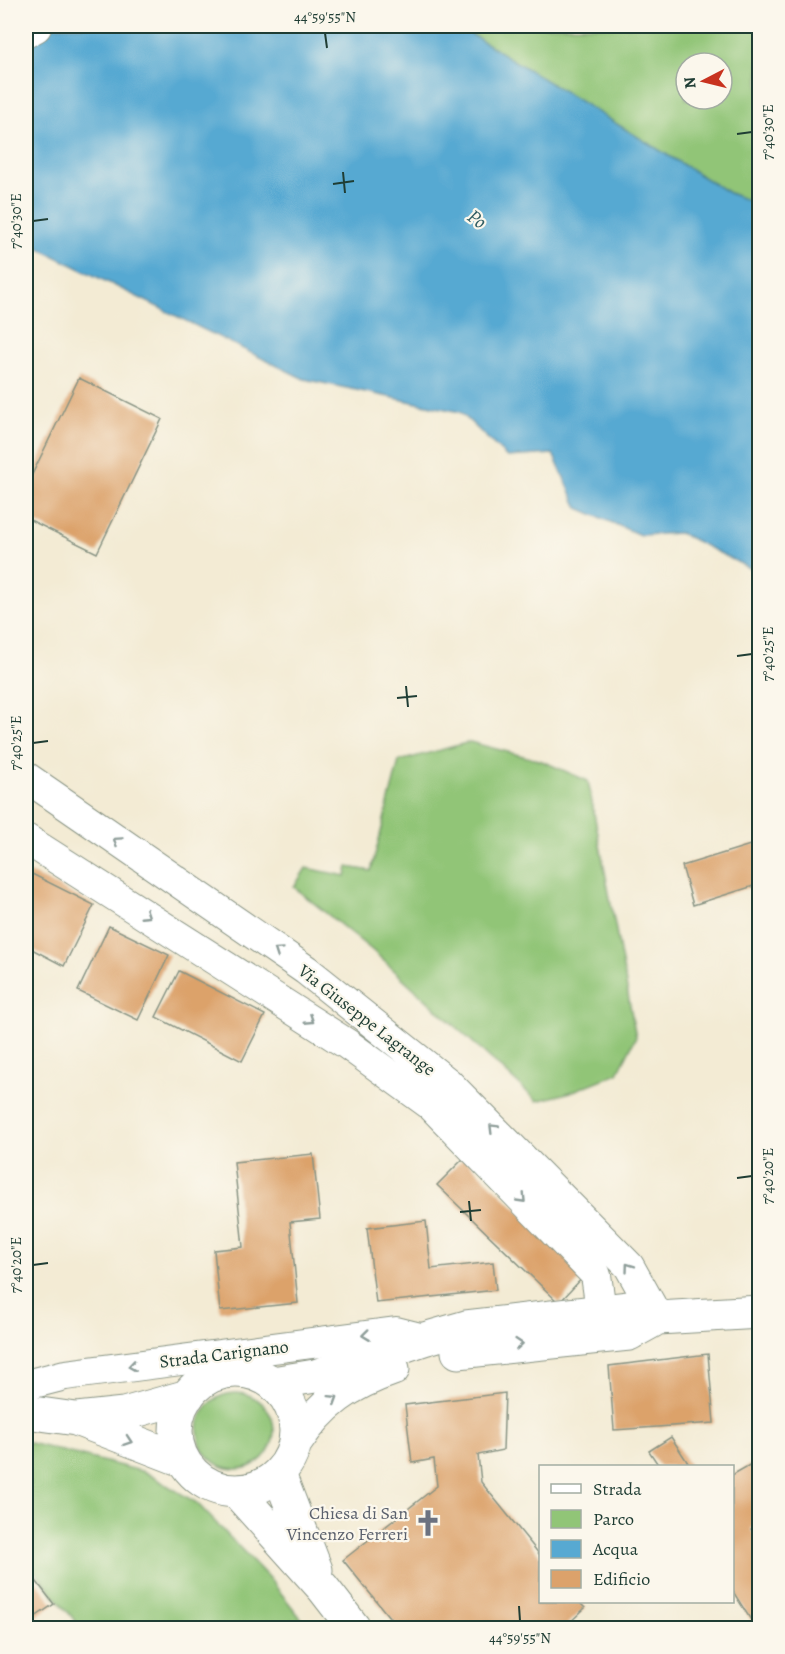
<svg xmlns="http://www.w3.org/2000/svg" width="785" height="1654" viewBox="0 0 785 1654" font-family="Alegreya,serif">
	<rect width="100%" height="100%" fill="#fbf7ec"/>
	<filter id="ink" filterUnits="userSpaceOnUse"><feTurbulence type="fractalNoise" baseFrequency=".0167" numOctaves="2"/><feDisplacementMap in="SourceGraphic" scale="12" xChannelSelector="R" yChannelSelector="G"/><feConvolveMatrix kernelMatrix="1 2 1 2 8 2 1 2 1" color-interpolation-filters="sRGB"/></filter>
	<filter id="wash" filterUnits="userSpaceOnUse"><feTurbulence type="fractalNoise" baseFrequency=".008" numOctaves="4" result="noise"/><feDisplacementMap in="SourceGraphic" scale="24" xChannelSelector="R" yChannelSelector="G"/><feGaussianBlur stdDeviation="1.35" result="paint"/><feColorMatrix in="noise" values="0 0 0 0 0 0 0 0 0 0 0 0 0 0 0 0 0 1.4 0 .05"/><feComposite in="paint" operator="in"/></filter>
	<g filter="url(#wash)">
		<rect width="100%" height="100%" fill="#f3ebd4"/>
		<!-- green -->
		<path fill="#91c577" stroke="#588156" stroke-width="1.5" fill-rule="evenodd" d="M464,26h295v179l-30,-12 -260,-160zM686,63h36v36h-36z
			M470,742l72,19 46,20 48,256 -18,36 -47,19 -34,9 -164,-150 -79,-64 12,-19 40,8 2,-9 23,4 28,-110z
			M198 1431a38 38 0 1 1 76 0a38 38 0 1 1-76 0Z
			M26,1442l119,30 52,31 71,74 41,51h-228l-55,-67z"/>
		<!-- water -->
		<path fill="#57a9d2" stroke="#3b7383" stroke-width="1.5" d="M26,26h438l5,7 260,160 30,12v368l-79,-40 -40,2 -62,-27 -25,-54 -46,3 -47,-45 -156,-33 -278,-137z"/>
		<g id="blocks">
			<!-- building -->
			<path fill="#dca26b" d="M79,378l83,41 -65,134 -71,-35v-31z
				M760,842v42l-67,21 -11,-39z
				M26,871l68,34 -30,61 -38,-20z
				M109,926l60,29 -31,65 -60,-29z
				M179,971l86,44 -23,46 -86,-44z
				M313,1154l7,65 -30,3 8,81 -78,8 -6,-61 29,-3 -9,-85z
				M464,1158l121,117 -26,28 -122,-118z
				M426,1221l5,48 62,-7 3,28 -120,13 -9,-75z
				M708,1354l6,69 -100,7 -5,-64z
				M505,1393l-2,57 -25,5 3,27 59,73v47h39l6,6 -21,20h-166l-55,-68 94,-74 -3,-27 -22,4 -7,-58z
				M671,1437l19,29h-31l-10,-15z
				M760,1459v65l-9,5 9,15v84h-4l-24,-38v-115z
				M26,1568l28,36 -28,19z"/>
		</g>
	</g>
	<g filter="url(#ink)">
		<use href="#blocks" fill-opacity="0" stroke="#899484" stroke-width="1.5"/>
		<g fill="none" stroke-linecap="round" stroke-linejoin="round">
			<defs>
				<path id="minor" d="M26,777l280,193 142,113 181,183 29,52
					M26,839l321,205 84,61 165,170 5,35
					M26,1385l39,-10 331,-43 28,7"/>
				<path id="tertiary" d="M279,1474l37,96
					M237,1492l86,96 31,40"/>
				<path id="secondary" d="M458,1352l171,-18 29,-16
					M176 1431a60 60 0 1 1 120 0a60 60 0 1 1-120 0Z
					M273,1383l42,-7 109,-37 42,-12 163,-19 29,10 102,-6
					M26,1412l50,7 106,41
					M77,1419l47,-5 64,-18
					M296,1442c26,-39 53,-58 97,-73"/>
				<path id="motorway" d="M26,31l9,-5"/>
			</defs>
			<!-- minor casing -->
			<use href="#minor" stroke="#899484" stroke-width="32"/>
			<!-- tertiary casing -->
			<use href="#tertiary" stroke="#899484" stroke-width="35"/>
			<!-- secondary casing -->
			<use href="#secondary" stroke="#899484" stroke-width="35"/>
			<!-- motorway casing -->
			<use href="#motorway" stroke="#899484" stroke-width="35"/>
			<!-- minor -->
			<use href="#minor" stroke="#fff" stroke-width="30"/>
			<!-- tertiary -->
			<use href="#tertiary" stroke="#fff" stroke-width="33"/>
			<!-- secondary -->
			<use href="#secondary" stroke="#fff" stroke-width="33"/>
			<!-- motorway -->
			<use href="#motorway" stroke="#fff" stroke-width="33"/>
		</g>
		<!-- one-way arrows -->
		<defs><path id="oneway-chevron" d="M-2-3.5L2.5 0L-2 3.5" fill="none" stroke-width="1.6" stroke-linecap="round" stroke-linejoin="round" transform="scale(1.5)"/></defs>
		<g stroke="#8f9e9a">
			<use href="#oneway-chevron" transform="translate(117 841) rotate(-146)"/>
			<use href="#oneway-chevron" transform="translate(146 915) rotate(33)"/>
			<use href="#oneway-chevron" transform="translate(278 951) rotate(-146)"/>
			<use href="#oneway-chevron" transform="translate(310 1020) rotate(33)"/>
			<use href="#oneway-chevron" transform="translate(493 1128) rotate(-135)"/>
			<use href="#oneway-chevron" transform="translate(522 1199) rotate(46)"/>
			<use href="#oneway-chevron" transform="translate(629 1267) rotate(-126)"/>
			<use href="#oneway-chevron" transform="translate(366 1335) rotate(173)"/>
			<use href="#oneway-chevron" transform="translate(519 1344) rotate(-5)"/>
			<use href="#oneway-chevron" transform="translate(132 1366) rotate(172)"/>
			<use href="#oneway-chevron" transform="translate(334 1399) rotate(-32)"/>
			<use href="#oneway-chevron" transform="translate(128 1441) rotate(19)"/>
		</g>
	</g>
	<!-- ticks -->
	<path fill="none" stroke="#1f3d34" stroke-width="2" d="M325,33l2,15M737,134l15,-2M343,172l2,21M333,184l21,-3M33,221l15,-2M737,656l15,-2M406,686l2,21M397,698l20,-2M33,743l15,-2M737,1178l15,-2M469,1201l2,20M460,1212l21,-2M33,1265l15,-2M519,1606l1,15"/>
	<!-- icons -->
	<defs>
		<symbol id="church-bare" viewBox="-9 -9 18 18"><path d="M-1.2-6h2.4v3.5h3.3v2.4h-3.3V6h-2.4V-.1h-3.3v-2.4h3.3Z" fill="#6b7280" stroke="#fbf7ec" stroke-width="2.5" paint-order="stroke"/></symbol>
	</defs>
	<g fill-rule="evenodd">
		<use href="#church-bare" x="409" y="1504" width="38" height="38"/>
	</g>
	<g text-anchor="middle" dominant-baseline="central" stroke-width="4.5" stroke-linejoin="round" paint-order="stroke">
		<!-- street labels -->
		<g font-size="18" fill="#1f3d34" stroke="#fbf7ec">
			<text transform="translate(367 1020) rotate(38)">Via Giuseppe Lagrange</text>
			<text transform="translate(224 1354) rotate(-7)">Strada Carignano</text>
		</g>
		<!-- worship labels -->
		<g font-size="18" fill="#5b616d" stroke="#fbf7ec" text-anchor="end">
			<text x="408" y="1513">Chiesa di San<tspan x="408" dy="21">Vincenzo Ferreri</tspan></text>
		</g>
		<!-- water labels -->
		<g font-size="20" font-style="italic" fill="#305d63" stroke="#fbf7ec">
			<text transform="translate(477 219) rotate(36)">Po</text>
		</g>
	</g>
	<!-- margin -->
	<rect width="785" height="1654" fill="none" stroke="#fbf7ec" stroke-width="66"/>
	<!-- legend -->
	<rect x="539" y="1465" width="195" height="138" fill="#fbf7ec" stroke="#a3ada2" stroke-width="1.5"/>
	<rect x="551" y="1484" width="30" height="9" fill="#ffffff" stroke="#a3ada2" stroke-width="1.5"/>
	<text x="593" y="1495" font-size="18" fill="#1f3d34">Strada</text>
	<rect x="551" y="1510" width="30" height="18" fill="#91c577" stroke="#a3ada2" stroke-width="1.5"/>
	<text x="593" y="1525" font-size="18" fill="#1f3d34">Parco</text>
	<rect x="551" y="1540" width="30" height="18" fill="#57a9d2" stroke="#a3ada2" stroke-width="1.5"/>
	<text x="593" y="1555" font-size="18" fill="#1f3d34">Acqua</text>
	<rect x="551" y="1570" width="30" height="18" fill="#dca26b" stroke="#a3ada2" stroke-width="1.5"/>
	<text x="593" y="1585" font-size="18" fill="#1f3d34">Edificio</text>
	<!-- north arrow -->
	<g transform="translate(704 81) rotate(263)"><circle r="28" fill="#fbf7ec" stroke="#a3ada2" stroke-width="1.5"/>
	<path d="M0-4.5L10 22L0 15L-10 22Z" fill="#c8321e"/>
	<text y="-9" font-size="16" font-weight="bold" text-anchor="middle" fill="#1f3d34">N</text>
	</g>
	<rect x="33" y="33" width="719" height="1588" fill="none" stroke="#1f3d34" stroke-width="2"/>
	<g font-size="15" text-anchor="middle" fill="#1f3d34">
		<text x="325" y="22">44°59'55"N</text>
		<text transform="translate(768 132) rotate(-90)" y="5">7°40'30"E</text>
		<text transform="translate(16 221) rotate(-90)" y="5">7°40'30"E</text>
		<text transform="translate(768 654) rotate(-90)" y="5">7°40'25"E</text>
		<text transform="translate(16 743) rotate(-90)" y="5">7°40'25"E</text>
		<text transform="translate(768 1176) rotate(-90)" y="5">7°40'20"E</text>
		<text transform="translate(16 1265) rotate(-90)" y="5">7°40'20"E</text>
		<text x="520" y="1643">44°59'55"N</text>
	</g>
</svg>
